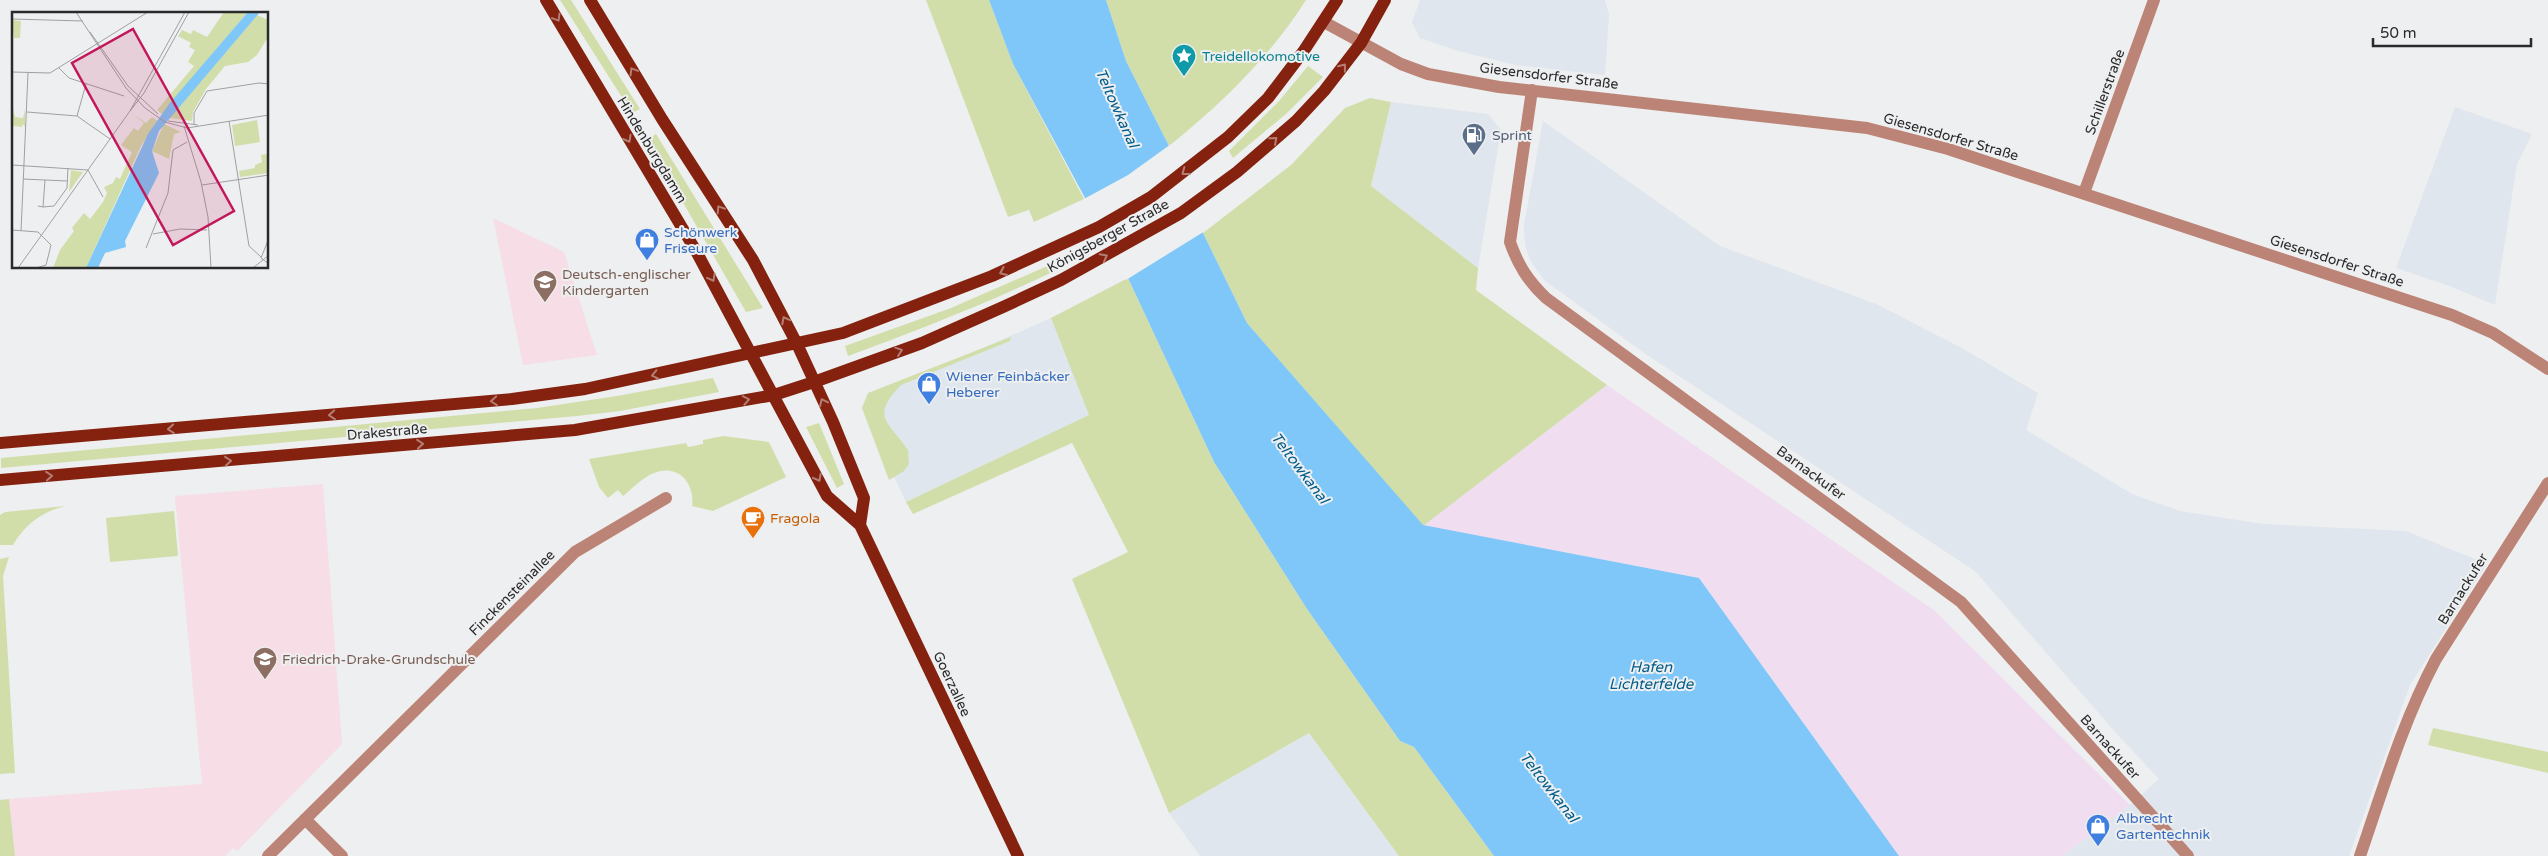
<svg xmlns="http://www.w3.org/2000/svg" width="2548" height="856" viewBox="0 0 2548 856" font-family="'Varela Round',sans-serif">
	<rect width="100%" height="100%" fill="#eeeff0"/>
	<!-- built -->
	<path fill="#dfe6ed" d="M1420,0h185l4,14 -4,61 -90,-10 -57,-14 -38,-13 -8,-16z
		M1391,102l97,12 13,16 -23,138 -107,-82z
		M2455,107l77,27 -15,30 -22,141 -43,-18 -56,-19z
		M1543,121l177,125 156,58 84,43 78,46 -12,37 106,64 48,17 83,13 143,7 81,33 -77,121 -61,171h-287l68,-51 29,-26 -43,-46 -141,-162 -328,-216 -103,-75 -14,-20 -5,-15 -1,-20z
		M1051,318l39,97 -184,87 -44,-94 6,-15 72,-26z
		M1309,733l90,123h-199l-31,-43z"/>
	<!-- industrial -->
	<path fill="#f0def0" d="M1607,385l328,226 195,194 -68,51h-163l-200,-278 -276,-52z"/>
	<!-- education -->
	<path fill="#f7dde5" d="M493,218l71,34 33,103 -74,10z
		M323,484l19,260 -105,107 -4,-3 -8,8h-210l-6,-57 193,-15 -27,-288z"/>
	<!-- green -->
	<path fill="#d1deaa" d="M560,0h11l69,109 -8,4z
		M926,0h63l24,64 71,135 -50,23 -5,-12 -21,7z
		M1106,0h200c-36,57 -85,104 -137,146l-43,-85z
		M1308,66l15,11 -37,37 -53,44 -4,-7 50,-50z
		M1370,98l21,4 -20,84 107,82 -2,22 131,95 -184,141 -176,-203 -44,-90 88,-68 54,-57z
		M656,134l107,174 -17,4 -99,-172z
		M1052,264l3,7c-68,32 -137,59 -207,85l-3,-10 106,-38z
		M1128,278l86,184 93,147 93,132 14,6 80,109h-95l-90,-123 -140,80 -97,-234 56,-27 -56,-109 -159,71 -7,-12 183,-87 -38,-97z
		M1011,337l-1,4 -109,44c-31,32 -13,36 7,65l1,14 -5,7 -15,9 -27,-72 6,-15z
		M713,378l6,14 -99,19 -43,5 -576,52v-10l536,-50 80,-12z
		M819,423l25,61 -7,4 -31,-61z
		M723,436l46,6 17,35 -73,34 -21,-5c3,-22 -13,-43 -38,-33 -11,4 -21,15 -31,23l-5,-6 -10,8 -9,-11 -10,-28 97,-16 2,4 15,-3v-4z
		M66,506c-23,5 -41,18 -53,39h-13v-30l5,-3z
		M174,511l4,45 -68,6 -4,-44z
		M9,557l-6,19 12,197 -15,1v-215z
		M2433,728l115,24v21l-120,-28z
		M9,799l6,57h-15v-56z"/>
	<!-- water -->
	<path fill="#7ec7f8" d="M989,0h117l20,61 43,85 34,87 44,90 176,202 276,53 200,278h-405l-80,-109 -14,-6 -93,-132 -93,-147 -86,-184 -115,-214z"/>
	<!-- pier -->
	<path fill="#eeeff0" d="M1171,144l34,87 -79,49 -44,-80 46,-25z"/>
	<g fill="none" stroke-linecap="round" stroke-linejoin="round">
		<!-- minor -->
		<path stroke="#bc8477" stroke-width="12" d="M1324,22l77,42 27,10 71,13 368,41 81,21 504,166 41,18 55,36
			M1532,90l-22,152c8,23 18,39 36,56l415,304 227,254
			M2084,193l70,-193
			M305,819l37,37
			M268,856l307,-304 91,-54
			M2360,856c23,-67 43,-135 76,-197l112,-176"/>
		<!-- major -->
		<path stroke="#85220f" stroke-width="12" d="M546,0l150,251 131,245 33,29 158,331
			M590,0l72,119 91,141 44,84 36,78 31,76 -4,27
			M0,443l512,-44 73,-10 258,-56 149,-57 107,-49 52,-30 77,-60 40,-39 35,-46 34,-52
			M0,480l575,-50 199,-35 40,-13 108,-39 81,-36 58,-27 120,-67 56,-41 59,-51 28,-30 37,-48 24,-43"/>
	</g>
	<!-- one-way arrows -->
	<defs><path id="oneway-chevron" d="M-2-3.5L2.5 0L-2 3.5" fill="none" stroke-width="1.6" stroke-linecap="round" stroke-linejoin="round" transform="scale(1.25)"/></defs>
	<g stroke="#b47e74">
		<use href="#oneway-chevron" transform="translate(557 18) rotate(59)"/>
		<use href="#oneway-chevron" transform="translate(1343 67) rotate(-52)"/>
		<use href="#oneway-chevron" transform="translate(633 71) rotate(-121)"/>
		<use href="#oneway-chevron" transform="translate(628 139) rotate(60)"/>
		<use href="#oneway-chevron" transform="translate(1274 140) rotate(-41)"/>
		<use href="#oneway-chevron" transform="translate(1185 172) rotate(143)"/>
		<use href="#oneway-chevron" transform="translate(720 209) rotate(-123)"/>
		<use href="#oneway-chevron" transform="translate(1104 257) rotate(-28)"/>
		<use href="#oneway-chevron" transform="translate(1003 272) rotate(156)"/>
		<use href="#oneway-chevron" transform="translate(712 278) rotate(61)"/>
		<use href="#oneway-chevron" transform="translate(785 320) rotate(-118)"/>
		<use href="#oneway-chevron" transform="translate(899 351) rotate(-19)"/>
		<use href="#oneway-chevron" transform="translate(655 375) rotate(168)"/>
		<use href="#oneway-chevron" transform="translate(746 400) rotate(-11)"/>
		<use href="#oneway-chevron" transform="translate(494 401) rotate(175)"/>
		<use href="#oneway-chevron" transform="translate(823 402) rotate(-115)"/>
		<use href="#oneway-chevron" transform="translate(332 415) rotate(175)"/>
		<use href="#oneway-chevron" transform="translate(171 429) rotate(175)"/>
		<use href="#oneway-chevron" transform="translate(420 444) rotate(-5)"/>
		<use href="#oneway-chevron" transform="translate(228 461) rotate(-5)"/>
		<use href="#oneway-chevron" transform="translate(49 476) rotate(-5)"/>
		<use href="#oneway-chevron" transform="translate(818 478) rotate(62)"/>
	</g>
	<!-- icons -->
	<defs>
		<symbol id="sight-pin" viewBox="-11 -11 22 30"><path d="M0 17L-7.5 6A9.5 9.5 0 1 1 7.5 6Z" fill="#0f9aa8" stroke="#eeeff0"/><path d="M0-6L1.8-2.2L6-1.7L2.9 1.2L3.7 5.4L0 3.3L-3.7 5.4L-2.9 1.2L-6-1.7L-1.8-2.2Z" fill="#fff"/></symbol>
		<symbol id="fuel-pin" viewBox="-11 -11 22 30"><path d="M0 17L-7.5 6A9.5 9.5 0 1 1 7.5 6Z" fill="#5c6f8a" stroke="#eeeff0"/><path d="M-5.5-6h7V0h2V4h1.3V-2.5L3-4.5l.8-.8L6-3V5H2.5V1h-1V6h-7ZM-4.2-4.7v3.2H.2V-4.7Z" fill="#fff"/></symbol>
		<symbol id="shop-pin" viewBox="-11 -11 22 30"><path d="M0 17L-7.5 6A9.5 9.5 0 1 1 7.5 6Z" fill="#3f7fe0" stroke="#eeeff0"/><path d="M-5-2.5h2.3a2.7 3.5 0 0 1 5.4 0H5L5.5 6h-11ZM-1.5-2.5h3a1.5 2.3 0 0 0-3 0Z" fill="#fff"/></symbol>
		<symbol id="school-pin" viewBox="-11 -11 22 30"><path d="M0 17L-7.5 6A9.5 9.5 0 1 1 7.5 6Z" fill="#8d6e63" stroke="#eeeff0"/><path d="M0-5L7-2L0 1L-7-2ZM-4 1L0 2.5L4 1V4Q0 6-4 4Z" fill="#fff"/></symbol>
		<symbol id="cafe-pin" viewBox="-11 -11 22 30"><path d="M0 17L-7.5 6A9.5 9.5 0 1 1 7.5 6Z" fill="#e8710a" stroke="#eeeff0"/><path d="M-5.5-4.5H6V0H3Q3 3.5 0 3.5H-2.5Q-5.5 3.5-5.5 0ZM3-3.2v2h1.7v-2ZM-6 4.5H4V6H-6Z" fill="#fff"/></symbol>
	</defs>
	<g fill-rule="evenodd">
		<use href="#sight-pin" x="1170" y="42" width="28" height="38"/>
		<use href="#fuel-pin" x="1460" y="121" width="28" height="38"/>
		<use href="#shop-pin" x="633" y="226" width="28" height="38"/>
		<use href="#school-pin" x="531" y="268" width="28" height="38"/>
		<use href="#shop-pin" x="915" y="370" width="28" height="38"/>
		<use href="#cafe-pin" x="739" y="504" width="28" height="38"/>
		<use href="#school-pin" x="251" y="645" width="28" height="38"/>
		<use href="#shop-pin" x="2084" y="812" width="28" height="38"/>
	</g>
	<g text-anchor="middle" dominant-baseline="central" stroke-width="4" stroke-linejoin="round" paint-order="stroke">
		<!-- culture labels -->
		<g font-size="14" fill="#0d838f" stroke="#eeeff0" text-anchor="start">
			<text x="1202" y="56">Treidellokomotive</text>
		</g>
		<!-- street labels -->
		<g font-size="14" fill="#2a2a2b" stroke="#eeeff0">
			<text transform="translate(1549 76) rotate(7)">Giesensdorfer Straße</text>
			<text transform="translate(2105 92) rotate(-70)">Schillerstraße</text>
			<text transform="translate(1951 137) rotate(16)">Giesensdorfer Straße</text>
			<text transform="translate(652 150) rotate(59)">Hindenburgdamm</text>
			<text transform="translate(1108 236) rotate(-29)">Königsberger Straße</text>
			<text transform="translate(2337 261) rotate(18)">Giesensdorfer Straße</text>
			<text transform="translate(387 432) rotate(-5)">Drakestraße</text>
			<text transform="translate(1811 473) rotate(36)">Barnackufer</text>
			<text transform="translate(2463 589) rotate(-58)">Barnackufer</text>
			<text transform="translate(512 593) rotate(-45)">Finckensteinallee</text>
			<text transform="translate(952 684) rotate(65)">Goerzallee</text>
			<text transform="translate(2110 747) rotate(48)">Barnackufer</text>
		</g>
		<!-- service labels -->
		<g font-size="14" fill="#4e5e75" stroke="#eeeff0" text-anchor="start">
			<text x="1492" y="135">Sprint</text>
		</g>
		<!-- shop labels -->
		<g font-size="14" fill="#366cbe" stroke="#eeeff0" text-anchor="start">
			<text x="664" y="232">Schönwerk<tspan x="664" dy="16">Friseure</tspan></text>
			<text x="946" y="376">Wiener Feinbäcker<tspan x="946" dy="16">Heberer</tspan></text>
			<text x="2116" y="818">Albrecht<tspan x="2116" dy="16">Gartentechnik</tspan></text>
		</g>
		<!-- education labels -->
		<g font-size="14" fill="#785e54" stroke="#eeeff0" text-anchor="start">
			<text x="562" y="274">Deutsch-englischer<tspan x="562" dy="16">Kindergarten</tspan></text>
			<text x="282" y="659">Friedrich-Drake-Grundschule</text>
		</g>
		<!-- food labels -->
		<g font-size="14" fill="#c56008" stroke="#eeeff0" text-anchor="start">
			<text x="770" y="518">Fragola</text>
		</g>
		<!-- water labels -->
		<g font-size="15" font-style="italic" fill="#005d8b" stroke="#eeeff0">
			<text transform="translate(1117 108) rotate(66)">Teltowkanal</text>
			<text transform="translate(1300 468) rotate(53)">Teltowkanal</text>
			<text x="1651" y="667">Hafen<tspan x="1651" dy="17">Lichterfelde</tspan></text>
			<text transform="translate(1549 787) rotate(52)">Teltowkanal</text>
		</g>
	</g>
	<!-- overview -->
	<g transform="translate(12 12)">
		<rect width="256" height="256" fill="#eeeff0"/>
		<path d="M212,0h24l-86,102 -5,-4 37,-44 -6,-4 7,-12 -6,-3 2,-4 -13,-7 4,-6 9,4 2,-4 14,7zM245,3l11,5v17l-11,18 -9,7 -23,4 -19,23 -13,23 -1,9 -23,-3zM0,8l9,1 -1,17h-6zM1,97l2,8 8,1 2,-8v17l-2,-3 -1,3 -9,-1zM121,102l13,9 6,-6 6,4 -17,25 -55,122h-33l7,-18 14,-19 -2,-3 12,-15 6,6 13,-17 4,-9 -3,-6 9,-4 3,-6 4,2 12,-27 -11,-7 13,-17 4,3 6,-8zM245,108l3,22 -25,4 -3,-21zM152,112l17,8 -7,2 -5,25 -17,-8zM256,142v19l-28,4 -1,-6 16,-3v-3l7,-3 -1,-7zM58,158l13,2 -14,20 2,-22z" fill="#d1deaa"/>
		<path d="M236,0h12l-101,119 -7,20 7,22 -34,68 1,6 -21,6 -7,15h-12l62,-134 21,-30z" fill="#7ec7f8"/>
		<path fill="none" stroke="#a0a0a1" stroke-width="1" d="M64,0l50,76 19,20 20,14 22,6 82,-13M0,7l71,2M78,20l38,54 30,28M47,56l10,10 55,18M0,60l38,1 98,-61M118,99l14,-18 45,-81M15,100l50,4 33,23M65,104l9,-32M156,109l30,4M217,109l20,125 12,11M182,112v-11l13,-22 52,-8 10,1M172,114l17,56 7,35 3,51M0,153l76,5 15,27M11,167l44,2M190,173l67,-10M26,194l5,1 2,-27M31,195l11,-1 13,-18 1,-20M0,218l26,2 13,13 -5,20 -10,3M9,219l7,-158M141,222l27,-5 27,1M257,226l-8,20 8,6M134,236l22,-55 5,-43 14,-8M6,256l112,-157 55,-99M241,256l16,-13"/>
		<path fill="#c2185b" fill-opacity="0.15" stroke="#c2185b" stroke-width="2.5" d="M121,17l101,182 -61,34 -101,-182z"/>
		<rect width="256" height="256" fill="none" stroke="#2a2a2b" stroke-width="2.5"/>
	</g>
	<!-- scale -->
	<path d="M2373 38v8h158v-8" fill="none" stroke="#2a2a2b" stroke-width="2.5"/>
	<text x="2380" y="38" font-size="15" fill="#2a2a2b" stroke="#eeeff0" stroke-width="4" paint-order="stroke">50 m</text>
</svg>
